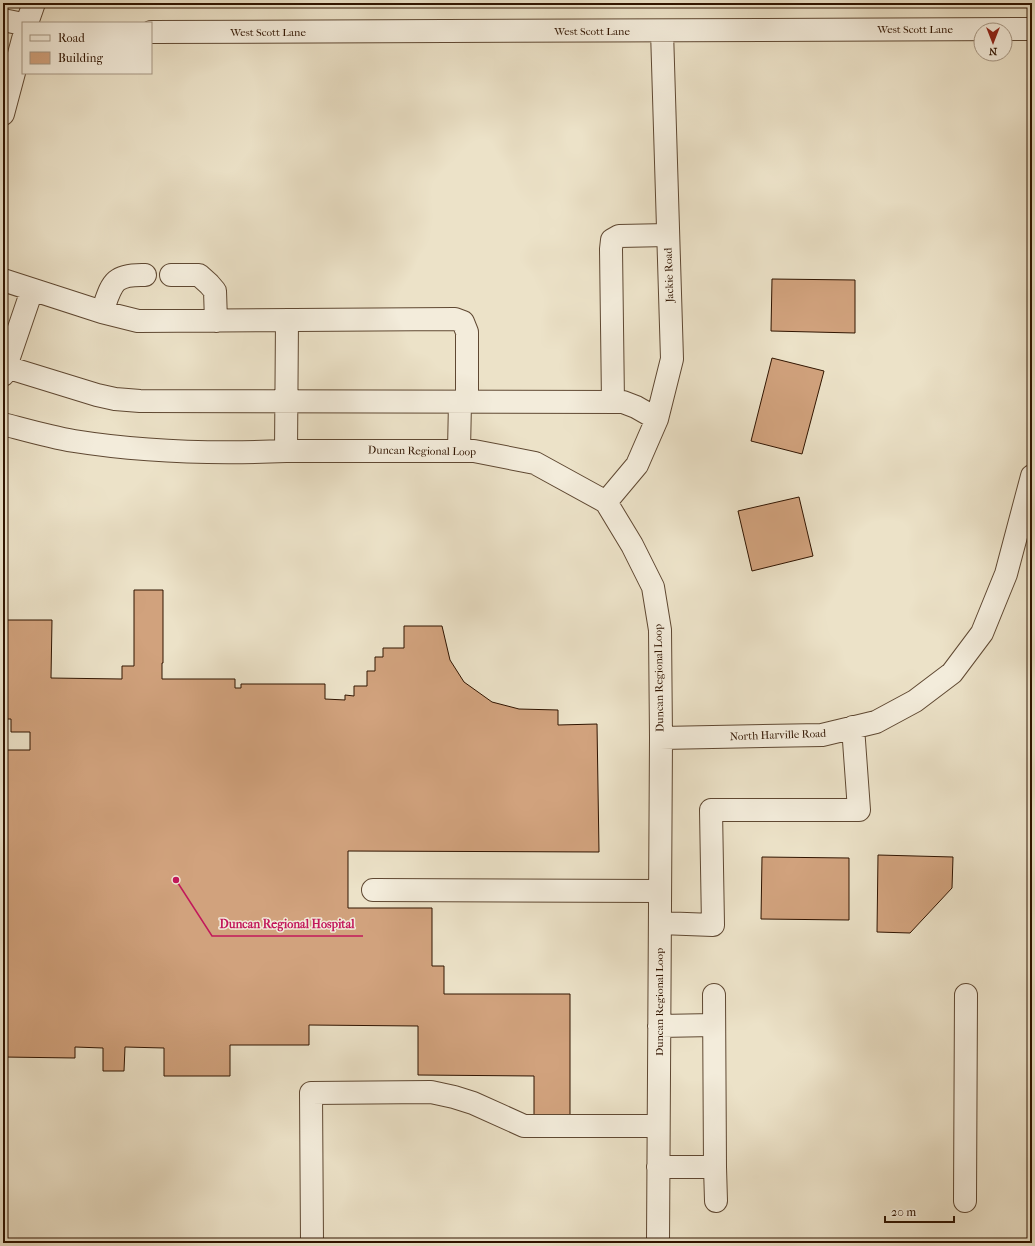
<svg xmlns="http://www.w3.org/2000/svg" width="1035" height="1246" viewBox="0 0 1035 1246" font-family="'IM FELL French Canon',serif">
	<rect width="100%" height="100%" fill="#ece2c8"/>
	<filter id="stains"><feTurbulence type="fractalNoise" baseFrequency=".005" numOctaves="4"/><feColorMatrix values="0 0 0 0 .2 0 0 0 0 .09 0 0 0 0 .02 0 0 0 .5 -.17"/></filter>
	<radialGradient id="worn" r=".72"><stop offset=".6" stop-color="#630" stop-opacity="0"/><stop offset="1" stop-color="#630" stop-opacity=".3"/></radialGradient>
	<!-- building -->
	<path fill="#d1a27d" stroke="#301400" d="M772,279l83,1v53l-84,-2z
		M772,358l52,13 -22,83 -51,-13z
		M799,497l14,59 -61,15 -14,-60z
		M134,590h29v73h-1v16h73v9h6v-4h84v15l20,1v-5l9,1v-10h13v-15h8v-14h8v-9h21v-22h38l8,34 14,22 28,20 27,7 39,1v15l39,-1 2,128 -251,-1v57h84v58h12v28h126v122h-36v-40l-116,-1v-49l-109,-1v20h-79v31h-66v-28l-39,-1 -1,24h-21v-23l-28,-1v11l-72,-1v-307h27v-18h-19v-13h-8v-99h49l-1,58 71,1v-13h12z
		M878,855l75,2 -1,31 -42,45 -33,-1z
		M762,857l87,1v62l-88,-1z"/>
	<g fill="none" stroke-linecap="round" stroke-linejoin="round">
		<defs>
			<path id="minor" d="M3,20l20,4
				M27,23l7,-20
				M151,32l881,-3
				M3,114l20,-75
				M171,275h28l10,9 6,7 1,30
				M3,280l99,32 36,9 317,-2 8,3 4,10v70
				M102,312c10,-28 10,-38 43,-37
				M6,367l91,28 18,4 25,2 483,1 13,5 21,12
				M3,375l29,-85
				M613,402l-2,-153 1,-9 7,-4 49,-1
				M3,424c23,6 47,13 71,17 69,11 143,13 212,10h188l61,12 71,39 26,43 21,42 7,43 1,108 -3,505
				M459,450l1,-48
				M286,451l1,-131
				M606,502l31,-37 20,-46 15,-60 -10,-328
				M661,738l161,-3 54,-13 39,-21 37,-28 30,-40 24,-59 26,-98
				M373,890l287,1
				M660,923l53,2 -2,-115h148l-6,-83
				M714,995l1,172
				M659,1026l55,-1
				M658,1167h57l1,34
				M965,1201l1,-206
				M312,1243l-1,-150 120,-1 23,5 19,6 51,23h134"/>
		</defs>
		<!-- minor casing -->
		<use href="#minor" stroke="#5f4832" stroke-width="24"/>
		<!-- minor -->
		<use href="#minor" stroke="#f3ecdb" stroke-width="22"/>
	</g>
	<g text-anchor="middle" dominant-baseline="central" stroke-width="3" stroke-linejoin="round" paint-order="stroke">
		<!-- street labels -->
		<g font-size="11" fill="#301400" stroke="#f3ecdb">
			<text x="915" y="29">West Scott Lane</text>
			<text x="592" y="31">West Scott Lane</text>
			<text x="268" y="32">West Scott Lane</text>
			<text transform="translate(669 275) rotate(-92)">Jackie Road</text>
			<text transform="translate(422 451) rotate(1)">Duncan Regional Loop</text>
			<text transform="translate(659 678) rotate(-91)">Duncan Regional Loop</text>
			<text transform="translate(778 735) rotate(-2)">North Harville Road</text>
			<text transform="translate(659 1002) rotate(-90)">Duncan Regional Loop</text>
		</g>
	</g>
	<!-- callouts -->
	<path fill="none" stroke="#c2185b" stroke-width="1.5" d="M176 880L212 936H363"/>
	<circle fill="#c2185b" stroke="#f3ecdb" stroke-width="1.5" cx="176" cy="880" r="4"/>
	<g font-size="12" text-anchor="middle" font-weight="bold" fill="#c2185b" stroke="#f3ecdb" stroke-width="3" stroke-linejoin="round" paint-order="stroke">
		<text x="287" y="928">Duncan Regional Hospital</text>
	</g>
	<!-- margin -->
	<rect width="1035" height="1246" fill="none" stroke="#ece2c8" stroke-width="16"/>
	<rect x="4" y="4" width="1027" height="1238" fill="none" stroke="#301400" stroke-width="2"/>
	<rect x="8" y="8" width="1019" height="1230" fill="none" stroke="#301400"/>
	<!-- legend -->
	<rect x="22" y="22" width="130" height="52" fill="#f3ecdb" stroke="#a59683"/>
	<rect x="30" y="35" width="20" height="6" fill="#f3ecdb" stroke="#a59683"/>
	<text x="58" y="42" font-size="12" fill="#301400">Road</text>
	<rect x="30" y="52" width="20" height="12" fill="#d1a27d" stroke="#a59683"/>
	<text x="58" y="62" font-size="12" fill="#301400">Building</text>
	<!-- north arrow -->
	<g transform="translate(993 42) rotate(180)"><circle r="19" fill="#f3ecdb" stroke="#a59683"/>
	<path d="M0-3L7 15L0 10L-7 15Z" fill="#8f2418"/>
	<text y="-6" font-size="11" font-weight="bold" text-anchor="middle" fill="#301400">N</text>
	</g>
	<!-- scale -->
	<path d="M885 1216v6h69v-6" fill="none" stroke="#301400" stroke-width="2"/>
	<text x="891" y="1216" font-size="12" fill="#301400" stroke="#f3ecdb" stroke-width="3" paint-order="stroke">20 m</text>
	<rect width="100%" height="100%" filter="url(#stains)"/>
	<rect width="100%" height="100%" fill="url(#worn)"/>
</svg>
